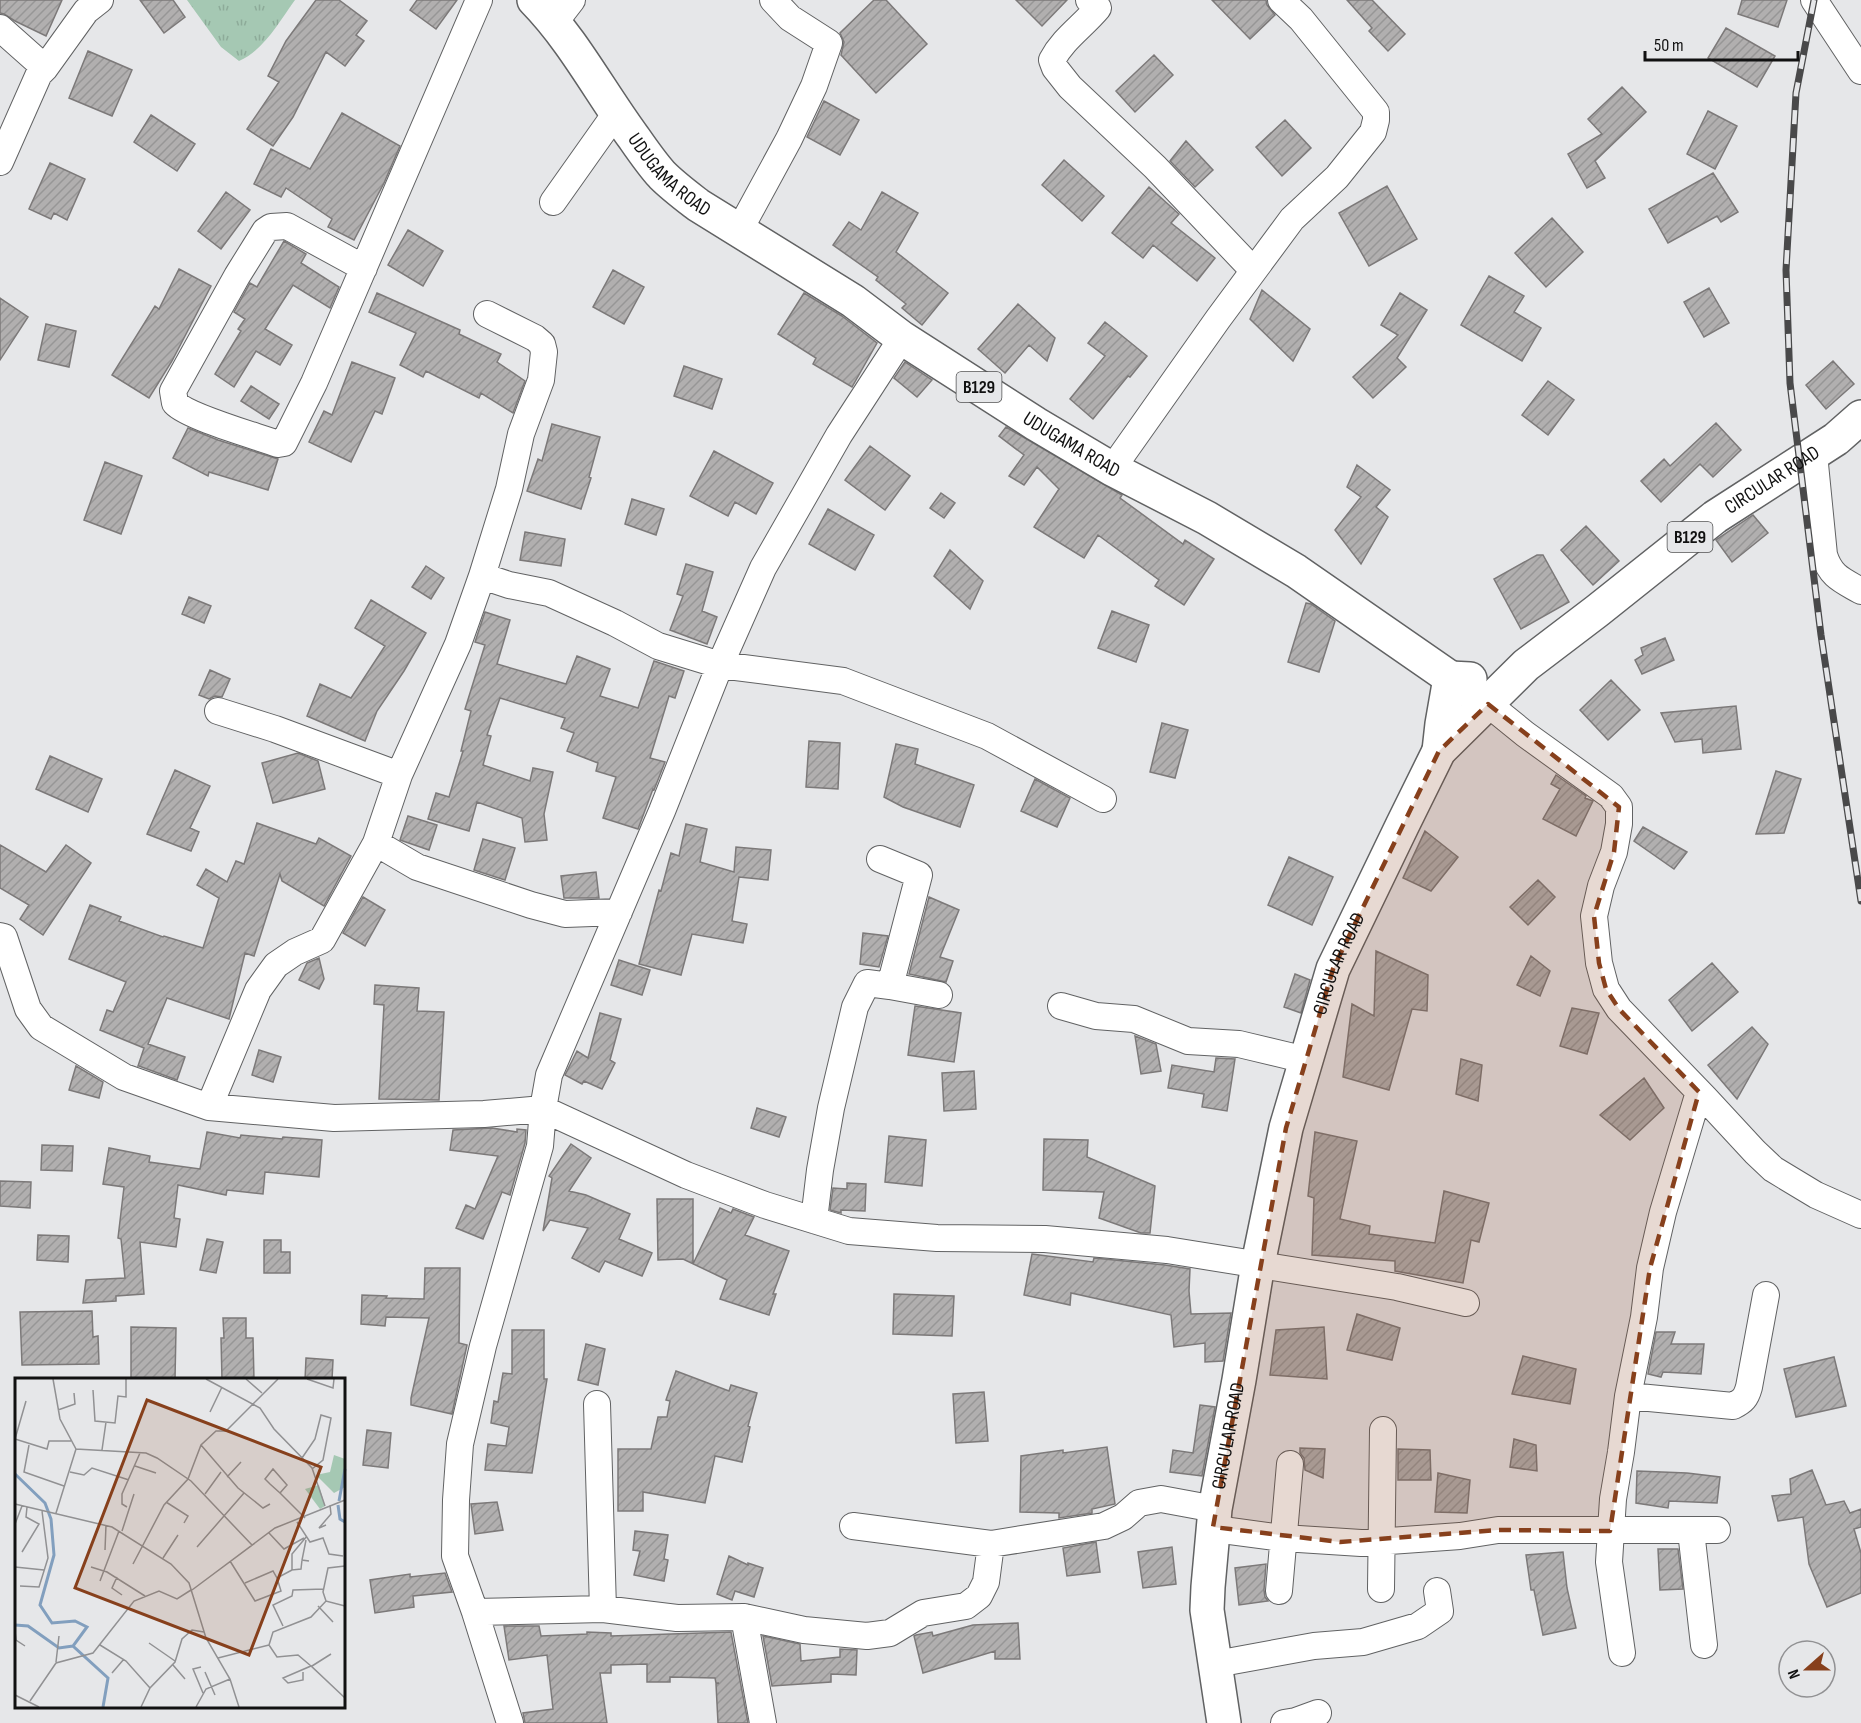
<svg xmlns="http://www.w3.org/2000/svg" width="1861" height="1723" viewBox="0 0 1861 1723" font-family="'Sofia Sans Condensed',sans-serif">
	<defs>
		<pattern id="grass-tufts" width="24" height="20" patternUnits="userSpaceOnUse" patternTransform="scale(1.5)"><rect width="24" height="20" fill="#a5c8b3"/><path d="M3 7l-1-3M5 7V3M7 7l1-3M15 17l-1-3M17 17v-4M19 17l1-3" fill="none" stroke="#8dab99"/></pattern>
		<pattern id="building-hatch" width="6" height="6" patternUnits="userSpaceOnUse" patternTransform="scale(1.5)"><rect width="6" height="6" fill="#b1afaf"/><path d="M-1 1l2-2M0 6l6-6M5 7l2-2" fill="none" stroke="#979696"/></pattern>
	</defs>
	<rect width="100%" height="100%" fill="#e6e7e9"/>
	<!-- grass -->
	<path fill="url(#grass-tufts)" d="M187,0h108c-16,22 -31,50 -56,61l-18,-14z"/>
	<!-- building -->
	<path fill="url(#building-hatch)" stroke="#7c7979" stroke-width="1.5" d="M0,0h62l-16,36 -31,-15 -11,-7 -4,-1z
		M140,0h33l12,17 -21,16z
		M316,0h23l28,21 -11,14 8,6 -19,25 -19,-14 -33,65 -20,29 -26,-17 32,-47 -11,-6 18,-35z
		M417,0h40l-21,29 -26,-19z
		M874,0h12l41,44 -51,49 -35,-38 3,-13 -4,-9z
		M1016,0h51l-25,26z
		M1212,0h54l1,5 8,10 -25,24z
		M1347,0h25l33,34 -17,17 -19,-20 3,-3z
		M1742,0h45l-9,27 -40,-13z
		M1726,28l49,28 -18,31 -49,-29z
		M88,51l44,19 -20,46 -43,-18z
		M1154,55l19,20 -38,37 -19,-21z
		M1622,87l24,25 -51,49 10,17 -18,10 -19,-34 34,-20 -14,-15z
		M824,101l35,19 -19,35 -33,-18z
		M1708,111l29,15 -22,43 -28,-15z
		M342,113l58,33 -16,37 -30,57 -26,-13 4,-8 -46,-31 -5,9 -27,-13 17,-35 39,20z
		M151,115l44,29 -18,27 -43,-29z
		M1285,120l26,28 -29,28 -26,-29z
		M1186,141l27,29 -18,17 -25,-26z
		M1064,160l40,36 -22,25 -40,-36z
		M50,163l35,16 -18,41 -13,-7 -3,6 -22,-10z
		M1713,173l25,39 -17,10 -4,-6 -49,27 -19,-34z
		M1387,186l30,53 -48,27 -30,-53z
		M1149,187l30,27 -8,9 44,35 -18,23 -44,-36 -10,13 -31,-25z
		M226,192l24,18 -29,39 -23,-18z
		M882,192l36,21 -22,39 52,41 -26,32 -20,-17 4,-4 -30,-24 2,-3 -45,-32 16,-23 12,8z
		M1552,218l31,34 -37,35 -31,-34z
		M408,230l35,21 -20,35 -35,-21z
		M284,241l22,13 -5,9 38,24 -9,21 -37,-23 -28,44 27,16 -12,20 -24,-14 -22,36 -19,-13 26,-43 -3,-2 7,-10 -11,-7 16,-29 7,4z
		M179,269l32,17 -39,75 -23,37 -37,-23 43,-69 4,3z
		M613,270l31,17 -20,37 -31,-17z
		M1489,276l35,20 -10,16 27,16 -19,33 -61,-36z
		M1709,288l20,35 -25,14 -20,-35z
		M1262,290l48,39 -17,32 -43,-42z
		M377,293l83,37 -1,4 42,20 -4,8 28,19 -12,32 -32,-20 -2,5 -53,-27 -3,6 -23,-12 16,-32 -47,-21z
		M804,293l38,23 35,27 -25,44 -39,-23 3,-6 -38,-24z
		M1400,293l27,17 -30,48 9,9 -33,31 -20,-21 45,-42 -17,-10z
		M0,298l28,19 -28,43z
		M1018,304l37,34 -8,23 -18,-16 -24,28 -27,-24z
		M1105,322l42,34 -17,21 -2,-1 -35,43 -23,-20 35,-43 -17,-13z
		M46,324l30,7 -7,36 -31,-7z
		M1833,361l21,23 -28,25 -20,-24z
		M352,362l43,16 -13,36 -7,-3 -24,51 -42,-20 15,-31 8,4z
		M905,362l27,18 -15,17 -23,-19z
		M684,366l38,13 -10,30 -38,-13z
		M1548,381l26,19 -26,35 -26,-20z
		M251,386l28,18 -10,15 -28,-18z
		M1716,423l25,27 -28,27 -13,-13 -39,38 -20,-21 23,-22 6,7z
		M552,424l48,13 -11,40 2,1 -10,31 -54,-18 11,-32 4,2z
		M1006,427l116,68 -2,3 63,46 2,-4 29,19 -30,46 -29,-19 4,-6 -61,-45 -14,23 -50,-31 25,-38 -22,-22 -13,18 -15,-9 15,-21 -25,-19z
		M188,428l30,12 60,19 -10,31 -59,-18 -1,4 -35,-18z
		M870,446l40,30 -25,34 -40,-30z
		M714,451l59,32 -17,31 -21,-12 -7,14 -38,-20z
		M105,462l37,14 -21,58 -37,-14z
		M1357,465l33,25 -14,17 12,10 -27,47 -26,-34 26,-33 -14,-10z
		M941,493l14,10 -11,15 -14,-10z
		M632,499l32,10 -8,26 -31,-11z
		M828,509l46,26 -19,35 -46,-26z
		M1753,515l15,18 -36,29 -16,-22z
		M1586,526l33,35 -26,24 -32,-35z
		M525,532l40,7 -4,27 -41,-6z
		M950,550l33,31 -13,28 -36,-33z
		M1537,555h6l26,47 -48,27 -27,-50z
		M686,564l27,8 -11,39 15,6 -10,27 -37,-14 13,-34 -6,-2z
		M426,566l18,12 -13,21 -19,-12z
		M189,597l22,9 -7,17 -22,-9z
		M371,600l55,33 -22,38 -27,40 -12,30 -58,-25 13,-32 31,14 34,-52 -30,-18z
		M1306,603l5,1 24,17 -16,51 -31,-10z
		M1112,611l37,14 -13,37 -38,-14z
		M485,612l25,8 -13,44 69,20 11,-28 33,13 -10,27 38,12 16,-47 30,10 -9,27 -6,-2 -19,62 15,4 -11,28 -1,-1 -15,40 -35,-11 13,-41 -20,-6 2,-8 -31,-12 7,-18 -13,-5 4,-10 -65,-20 -13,37 4,1 -8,29 47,16 3,-13 20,4 -9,42 3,26 -22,2 -3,-24 -45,-16 -8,29 -41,-12 8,-26 13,4 14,-46h-2l10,-40 -6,-2 20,-64 -10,-3z
		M1665,638l9,22 -32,14 -7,-14 8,-5 -2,-7z
		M210,670l20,9 -8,18 -7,-1 -6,3 -10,-4z
		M1611,680l29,30 -32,30 -28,-30z
		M1736,706l5,43 -38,4 -1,-14 -27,3 -14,-29z
		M1162,723l26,7 -13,48 -25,-6z
		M809,741l31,2 -2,46 -32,-2z
		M896,744l22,5 -3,15 59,21 -14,42 -57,-20 -19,-10z
		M298,753l20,8 7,28 -52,14 -11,-40z
		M50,756l52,23 -14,33 -52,-23z
		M175,770l35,16 -20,42 9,4 -8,19 -44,-17z
		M1776,771l25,8 -17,54 -28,1z
		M1556,775l30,21 -1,2 8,3 -17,35 -33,-17 17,-30 -9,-5z
		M1035,779l35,19 -13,29 -36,-16z
		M408,816l29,9 -8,25 -29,-10z
		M257,823l59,21 3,-6 32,18 -27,50 -42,-25 -2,-7 -26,82 -9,-3 -16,66 -62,-21 -19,46 37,13 -8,23 -38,-14h-1l6,-18 -44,-18 7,-20 6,2 13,-30 -57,-23 21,-54 31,12 -2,4 44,16 1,-1 39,12 16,-50 -22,-13 9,-16 21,13 9,-21 8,3z
		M686,824l21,5 -7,33 34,10 2,-25 35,3 -3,30 -29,-3 -7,44 15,3 -4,19 -51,-9 -11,41 -42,-11 20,-74 2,1 10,-38 8,3z
		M1643,827l44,25 -13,17 -40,-28z
		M1425,831l33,26 -27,34 -28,-13z
		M483,839l32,9 -10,32 -31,-10z
		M0,845l46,27 20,-27 25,18 -48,72 -23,-16 9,-14 -29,-17z
		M1289,857l44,20 -21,48 -44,-20z
		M596,872l3,26h-35l-3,-22z
		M1538,880l17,17 -27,28 -18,-18z
		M363,897l22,13 -20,36 -22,-13z
		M929,897l30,13 -19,47 13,4 -7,21 -37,-8z
		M863,933l25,3 -9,31 -19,-3z
		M1376,951l52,24 -1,36 -15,-2 -23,81 -46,-13 9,-73 22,12z
		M1531,956l19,15 -10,25 -23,-11z
		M319,958l5,21 -5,10 -20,-9 8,-17z
		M619,960l31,10 -8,25 -31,-10z
		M1712,963l26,29 -46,39 -23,-31z
		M1295,974l15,6 -9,33 -17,-6z
		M375,985l44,3 -2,23 27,1 -5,88 -60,-1 5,-94 -10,-1z
		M915,1006l46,7 -7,49 -46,-7z
		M1572,1008l27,5 -12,41 -27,-8z
		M600,1013l21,6 -11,41 5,3 -13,26 -18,-8 -2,3 -17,-9 12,-24 11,7z
		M1752,1027l16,17 -31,55 -29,-34z
		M1135,1036l21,8 5,27 -20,3z
		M259,1050l22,7 -8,25 -21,-7z
		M1216,1058l19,1 -8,52 -25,-4 2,-13 -36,-6 4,-23 42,7z
		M1461,1059l21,6 -4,36 -22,-7z
		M76,1066l27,16 -4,16 -30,-8z
		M974,1071l2,38 -32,2 -2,-38z
		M1644,1078l20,30 -34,32 -30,-25z
		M757,1108l29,9 -7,20 -28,-9z
		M492,1128l25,4v-3l9,1 -1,13 -15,52 -8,-3 -19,47 -27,-11 10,-23 9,4 23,-53 -48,-6 3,-20z
		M207,1132l33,6 1,-3 41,4 1,-2 39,3 -3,37 -54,-5 -2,22 -36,-4 -1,5 -48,-10 -4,33 6,1 -4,28 -36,-5 4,52 -28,2v5l-33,2 3,-23 39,-2 -4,-39 -3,-1 6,-51 -21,-3 6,-36 41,8 -1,6 51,7z
		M1315,1132l42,9 -17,78 30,7 -1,8 66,9 9,-52 45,12 -10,39 -8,-2 -8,43 -68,-12v-10l-83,-6 2,-57 -6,-2z
		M889,1136l37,4 -4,46 -37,-4z
		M1044,1139l44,1 -1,17 68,29 -5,47h-9l-42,-15 5,-26 -61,-2z
		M571,1144l20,14 -22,33 17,4 44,19 -11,25 33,14 -10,23 -37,-15 -6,11 -27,-14 16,-30 -38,-8 -7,11 9,-53 -3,-2z
		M42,1145l31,1 -1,25 -31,-1z
		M0,1181l31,1 -1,26 -30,-2z
		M847,1183l19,1 -1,27 -24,-1v3l-11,-3 3,-22 14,1z
		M657,1199h36v65l27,-56 11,5 2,-4 21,8 -9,18 44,16 -16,43h3l-7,21 -49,-16 7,-19 -44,-21 -25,1z
		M38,1235l31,1 -1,26 -31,-2z
		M207,1239l16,3 -7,31 -16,-3z
		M264,1240h17v12h9v21h-26z
		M1032,1254l61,8 1,-4 71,7 25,4 -1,22 2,23 40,-1 -8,48 -18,1v-19l-31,4 -3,-32 -100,-22 -1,12 -46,-10z
		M425,1268h35l-1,75 8,2 -15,69 -41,-9v-7l18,-80 -43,-1 -1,9 -24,-2 1,-29 25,1 -1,2 38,1z
		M894,1294l60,2 -2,40 -59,-2z
		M92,1311l1,26 5,-1 1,28 -77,1 -2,-53z
		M1357,1314l43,14 -8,32 -45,-10z
		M223,1318h23v20h7l1,42h-32l-1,-42h3z
		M131,1327l45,1 -1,52h-44z
		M1324,1327l3,52 -57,-4 6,-45z
		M512,1330h32v49h3l-15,94 -47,-3 3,-26 18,2 3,-19 -18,-4 3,-22 4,1 5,-29 9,1z
		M1656,1332h19l-4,12h33l-3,30 -38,-2 -2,5 -13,-3z
		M586,1344l19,5 -7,36 -20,-5z
		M1523,1356l53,13 -6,35 -58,-10z
		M1834,1357l12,49 -50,11 -12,-48z
		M306,1358l27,2 -1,20h-27z
		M676,1371l53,20 2,-6 26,8 -9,33 2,1 -8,35 -27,-6 -10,47 -62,-11v19h-25v-62h33l7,-32h9l3,-16 -4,-1z
		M984,1392l4,49 -32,2 -3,-49z
		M1200,1405l15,2 -13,69 -32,-4 3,-22 20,3z
		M367,1430l24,3 -3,35 -25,-3z
		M1514,1439l22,6 1,26 -27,-4z
		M1107,1447l8,57 -23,5v4l-33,5v-5l-39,-1 1,-56 42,-6v3z
		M1300,1448l25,1 -2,29 -18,-8 -1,-12 -4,-5z
		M1398,1449l32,1 1,30h-33z
		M1812,1470l14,35 18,-4 6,12 11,-4v18l-7,2 7,24v40l-34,14 -18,-43 -6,-47 -25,4 -6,-25 19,-2 -1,-15z
		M1637,1471l50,2 33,4 -3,26 -48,-2 -1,7 -32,-5z
		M1438,1473l32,7 -3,33 -32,-1z
		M497,1502l6,28 -28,4 -4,-30z
		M635,1531l33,4 -4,24 4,1 -4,21 -30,-6 6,-24 -7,-1z
		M1096,1542l4,30 -33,4 -4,-28z
		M1172,1547l4,37 -33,4 -5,-36z
		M1658,1549h20l5,40 -23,1z
		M1563,1552l4,36 9,40 -33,7 -9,-45h-3l-5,-35z
		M729,1556l19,9v-2l15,5 -9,29 -19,-6 -3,9 -15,-6z
		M1266,1564l-2,26 1,7 3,4 -29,4 -4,-37z
		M445,1573l7,19 -39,4 1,11 -39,6 -5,-33 40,-6v3z
		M1018,1623l2,36h-25v-8l-72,22 -9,-37 2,-1 16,-3 1,4 40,-11z
		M504,1626h35l2,10 46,-2v-2l24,1v3l120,-4 17,91h-30l-2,-39 3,-1h-3l-1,-5 -45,-1v5h-23v-18l-36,1v8h-11l7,50h-82l-2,-10 30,-4 -6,-54 -38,5z
		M763,1636l37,8 1,17 39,-4v-8l17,1 -1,25 -25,-1v8l-59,4z"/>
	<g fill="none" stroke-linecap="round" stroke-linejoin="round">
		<defs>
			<path id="minor" d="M1089,0l9,8c-15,18 -35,31 -46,52l3,8 15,19 85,80 98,103
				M1814,0l47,71
				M555,22l17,-22
				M0,28l45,40
				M0,162l39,-88 6,-6 41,-57 14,-11
				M553,202l63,-89
				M739,231l50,-92 25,-53 15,-43 -39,-25 -17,-18
				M364,268l-77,-42 -16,1 -6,4 -28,45 -64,115 2,12c13,14 81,33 103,41l6,-1 30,-60 165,-383
				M1814,454l10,101c7,22 18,25 37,36
				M1112,469l106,-150 74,-100 45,-42 36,-45 3,-12v-8l-75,-93 -20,-19
				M482,576l27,9 40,8 66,30 43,23 62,19 123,16 144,55 116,63
				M1488,704l37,30 86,62 8,11v17l-5,28 -13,34 -7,30 5,47 7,26 13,20 86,89 50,54 18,17 43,26 45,20
				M218,711l57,18 124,46
				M376,843l41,24 114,38 34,9 54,-2
				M880,859l39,16 -29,111
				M0,936l4,1 24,72 13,18 83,50 85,30 125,11 150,-4 59,-5 143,66 79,30 84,26 88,7 108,1 122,11 230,37 69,16
				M1061,1006l35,10 38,3 54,22 51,3 67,16
				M209,1107l49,-117 18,-25 19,-13 27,-12 54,-97 23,-68 59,-131 24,-68 27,-87 12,-55 20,-54 3,-28 -2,-8 -7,-6 -48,-24
				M814,1220l6,-50 11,-62 24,-101 12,-24 23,3 49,9
				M1628,1396l105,10c10,-5 13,-8 16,-19l17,-92
				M597,1404l6,205
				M853,1526l138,18 113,-18 19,-9 16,-14 22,-4 54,10
				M1213,1527l17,4 53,7 78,5 99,-7 38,-6h219
				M1692,1539l-1,-8 13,114
				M1381,1589l2,-159
				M1279,1591l11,-127
				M475,1612l128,-3 74,9 67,-1 60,13 63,6 23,-3 33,-20 43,-7 13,-10 7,-14 5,-38
				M744,1617l19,106
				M1622,1653l-13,-91 4,-63 8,-47 7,-56 16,-79 6,-49 13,-56 36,-120
				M1216,1664l98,-18 49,-4 55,-16 22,-15 -3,-20
				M510,1723l-35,-111 -20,-56 1,-56 4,-56 23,-98 57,-200 3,-37 6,-34 113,-264 58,-146 43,-97 76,-133 63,-97
				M1284,1723l12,-2 22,-8"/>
			<g id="major">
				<path id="s1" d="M534,0c40,41 66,92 100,138 9,13 18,26 28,37 11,11 23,20 36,30l155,96 49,37 134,86 76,45 95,49 89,53 192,133"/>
				<path d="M1439,751l3,-27 8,-46 20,1"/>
				<path id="s2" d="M1224,1723l-17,-113 1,-23 7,-78 24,-129 19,-116 28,-136 47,-159 69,-143 37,-75 87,-86 71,-54 118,-94 121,-78 25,-22"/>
			</g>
		</defs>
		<!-- minor casing -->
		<use href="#minor" stroke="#616263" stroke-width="28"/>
		<!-- major casing -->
		<use href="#major" stroke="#616263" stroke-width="36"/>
		<!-- minor -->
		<use href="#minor" stroke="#fff" stroke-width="26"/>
		<!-- major -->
		<use href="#major" stroke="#fff" stroke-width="33"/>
		<defs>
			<path id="rail" d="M1814,0l-18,93 -10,177 4,113 31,252 40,266"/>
		</defs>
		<!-- rail casing -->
		<use href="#rail" stroke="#49494a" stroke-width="7"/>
		<!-- rail -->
		<use href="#rail" stroke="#e6e7e9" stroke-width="4.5" stroke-dasharray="14" stroke-linecap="butt"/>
	</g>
	<!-- marked area -->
	<path fill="#87401c" fill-opacity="0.2" stroke="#87401c" stroke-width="4.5" stroke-dasharray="12 8" stroke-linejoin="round" d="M1488,704l131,103 -5,45 -20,64 5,47 7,26 13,20 80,83 -49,176 -40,263 -112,-1 -158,12 -127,-15 73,-399 47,-159 106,-218z"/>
	<g text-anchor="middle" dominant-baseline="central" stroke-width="4.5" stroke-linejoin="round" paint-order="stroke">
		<!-- shield labels -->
		<g fill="#e6e7e9" stroke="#515152" stroke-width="1.5">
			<rect x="956.5" y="372" width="45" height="30" rx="4.5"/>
			<rect x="1667.5" y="522" width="45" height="30" rx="4.5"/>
		</g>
		<g font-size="18" font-weight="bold" fill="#111">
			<text x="979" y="387">B129</text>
			<text x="1690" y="537">B129</text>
		</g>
		<!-- street labels -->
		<g font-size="20" fill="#111" stroke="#e6e7e9">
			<text stroke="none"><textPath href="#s1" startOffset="222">UDUGAMA ROAD</textPath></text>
			<text stroke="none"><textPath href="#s1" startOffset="708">UDUGAMA ROAD</textPath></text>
			<text stroke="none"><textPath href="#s2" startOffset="1442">CIRCULAR ROAD</textPath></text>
			<text stroke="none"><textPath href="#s2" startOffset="776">CIRCULAR ROAD</textPath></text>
			<text stroke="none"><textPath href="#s2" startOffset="290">CIRCULAR ROAD</textPath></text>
		</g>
	</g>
	<!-- overview -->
	<g transform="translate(15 1378)">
		<rect width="330" height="330" fill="#e6e7e9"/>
		<path d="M319,77l11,4v28l-11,6 -18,-18 14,-3zM304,107l6,21 -5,3 -15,-20z" fill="#a5c8b3"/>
		<path fill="none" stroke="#829fbe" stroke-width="3" d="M0,96l30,29 6,16 3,36 -14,50 12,18 23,-2 12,6 -14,19 35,32 -5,29M324,123l6,-32M323,127l2,14 5,3M0,247l13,1 31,22 14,-2"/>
		<path fill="none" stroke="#919193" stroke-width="1.5" d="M38,1l7,40 16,30 70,4 11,5 34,23 61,64M191,1l54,29 14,21 38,39 13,38M231,1l16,14M292,1l26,9 1,-9M78,12l2,31 20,2 3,-27 8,1v-18M11,23l-11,38 32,10 2,-8h22M43,32l17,-6 -1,-11M195,34l12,-25M14,67l-5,27 40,14M186,67l37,43 25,20 7,-4M87,72l4,-28M287,80l13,-19 6,-24 10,3 -8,42 -11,9M120,88l21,7M55,94l14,3 8,-7 37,12M212,99l14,-15M265,115l7,-8 -14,-16 -8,10 5,5 10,9 25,25M190,116l16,-22M151,124l22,14 -4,7M0,126l97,23 59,37 18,19 17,55 24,41 9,28M112,129l-5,-3v-10l18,-41M41,135l20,-64M282,144l13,20 13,-4 6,16 14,2M0,146l7,-18M311,147l-7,3 12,-14 -1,-9M107,153l12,-37M254,155l15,16 20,-11M291,162l-4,20 7,1M182,169l47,-54M90,172l1,-25M7,174l17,-28 -13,-7 1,-10M148,180l15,-23M287,182l-1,9 -9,1v-16l15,-18M215,183l25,40 26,-10 -4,-13M118,186l31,-59 24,-26 13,-34 15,-14h10l52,-52M0,189l29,3M76,189l16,5 38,24M102,199l-5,11 10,7M85,203l19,-50M230,205l28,-12 4,7 15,-8M5,208l19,1 9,-29 -6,-47M177,212l83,-62 70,-28M311,223l-3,-9 5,-24 17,-2M303,228l15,16M268,248l-10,-21 19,-9 1,-6 31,-1M0,253l1,9 9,6M134,265l26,18M85,267l26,16 24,27M254,267l4,-13 38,-15 15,-16 19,5M254,267l8,12 21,-2 13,11M203,280l51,-13M41,284l3,-26M158,287l12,14M297,288l19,-12M186,289l-8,2 10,24M190,294l10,23M288,294v8l-15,3 -5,-5 28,-12 34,32M97,295l12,-14M0,317l24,12M15,323l26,-38 37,-10 41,-52 25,-10 18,8 14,-9M126,329l9,-19 25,-26 7,-23 10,-9 12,2M181,329l10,-18 24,-10"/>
		<path fill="#87401c" fill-opacity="0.15" stroke="#87401c" stroke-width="3" d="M132,22l174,67 -72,188 -174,-67z"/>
		<rect width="330" height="330" fill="none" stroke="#111" stroke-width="3"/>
	</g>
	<!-- north arrow -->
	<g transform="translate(1807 1669) rotate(249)"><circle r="28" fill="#e6e7e9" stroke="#919193" stroke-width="1.5"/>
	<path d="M0-4.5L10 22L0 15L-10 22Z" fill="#87401c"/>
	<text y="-9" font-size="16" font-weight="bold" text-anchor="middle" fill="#111111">N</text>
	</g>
	<!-- scale -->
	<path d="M1645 51v9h153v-9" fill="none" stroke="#111111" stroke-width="3"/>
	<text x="1654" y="51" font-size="18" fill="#111111" stroke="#e6e7e9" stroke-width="4.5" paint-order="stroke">50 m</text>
</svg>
